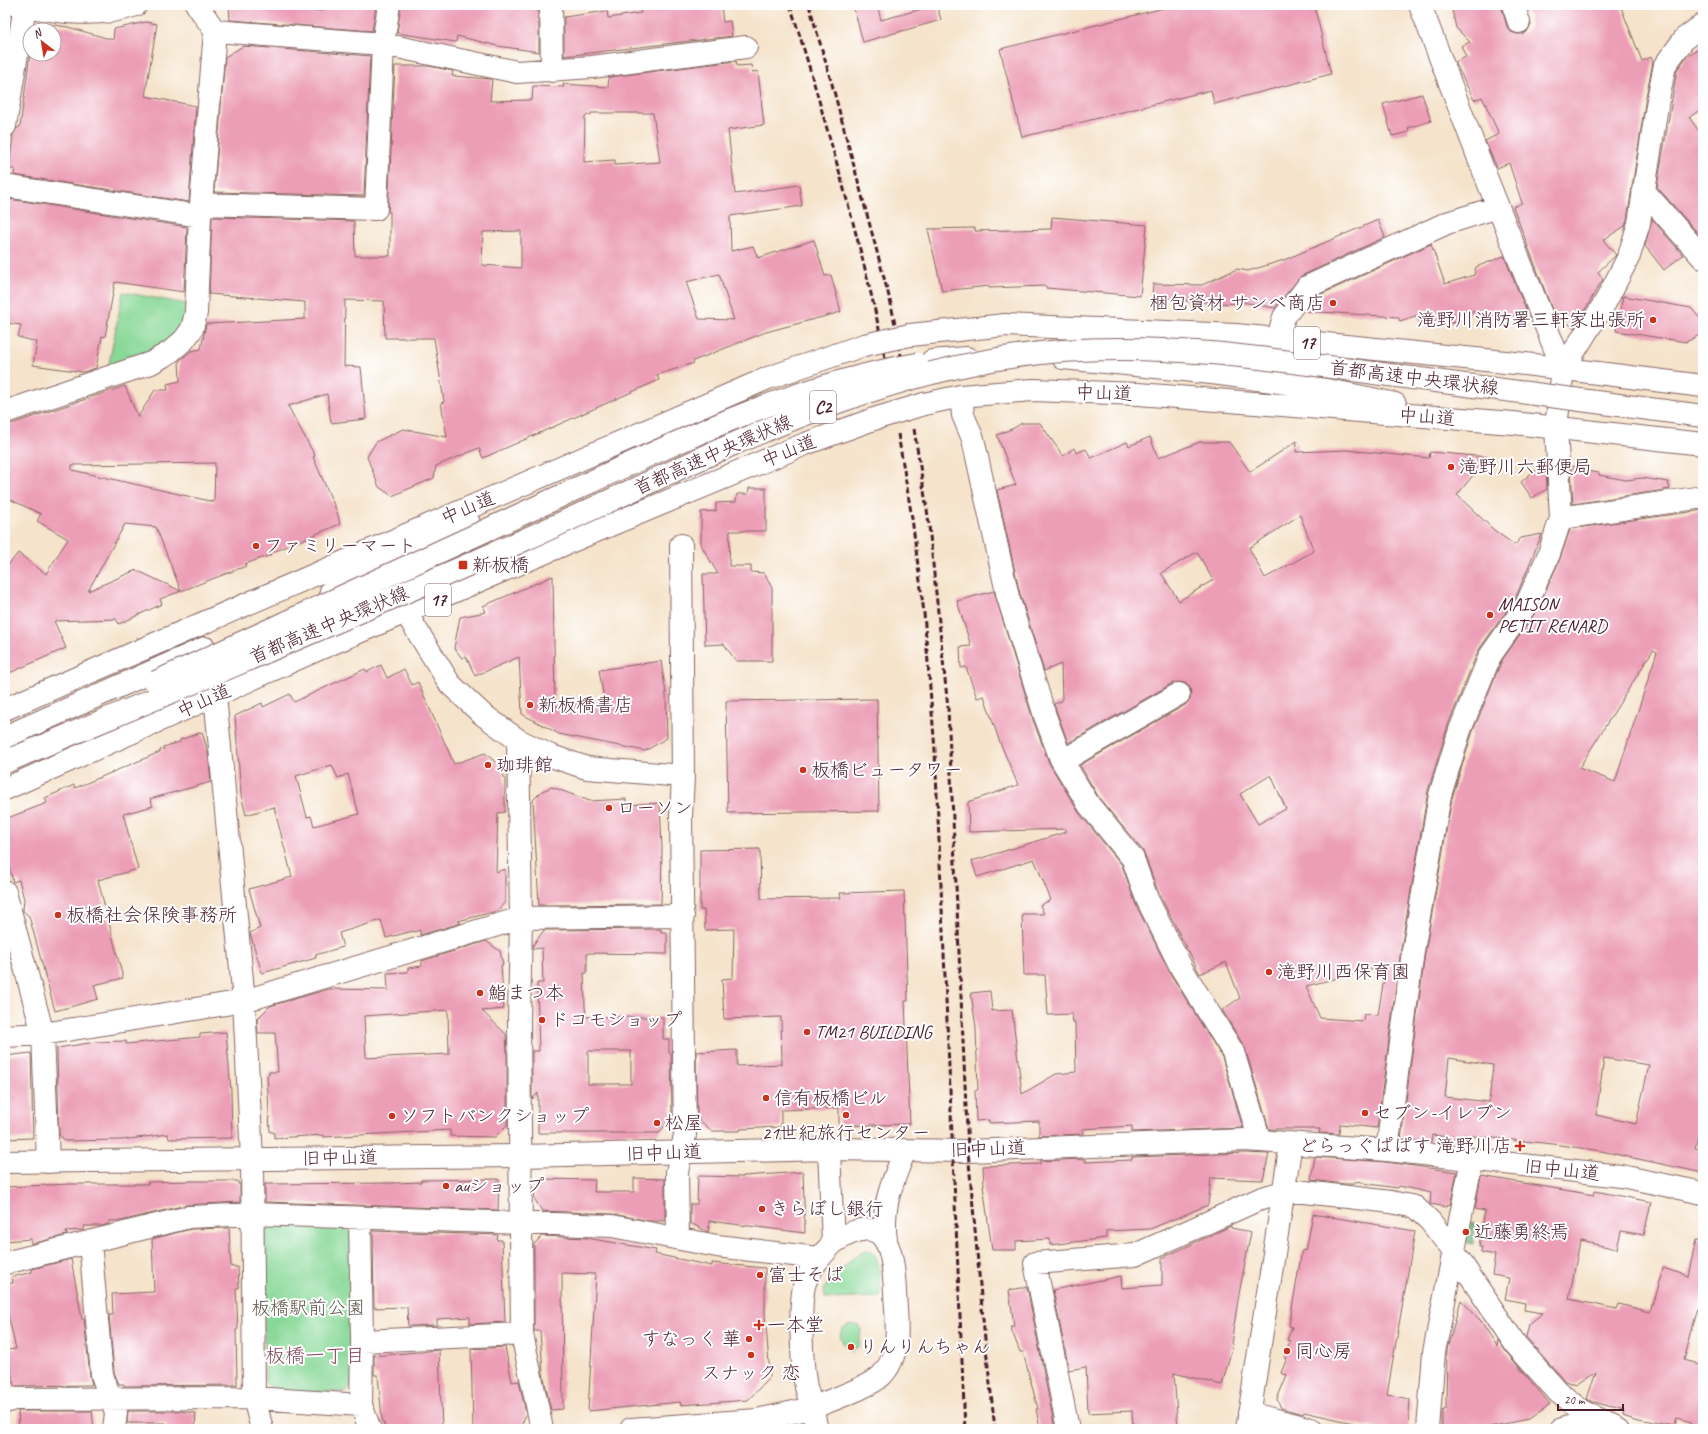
<svg xmlns="http://www.w3.org/2000/svg" width="1708" height="1434" viewBox="0 0 1708 1434" font-family="Caveat,'Klee One',sans-serif">
	<rect width="100%" height="100%" fill="#fff"/>
	<filter id="ink" filterUnits="userSpaceOnUse"><feTurbulence type="fractalNoise" baseFrequency=".025" numOctaves="2"/><feDisplacementMap in="SourceGraphic" scale="8" xChannelSelector="R" yChannelSelector="G"/><feConvolveMatrix kernelMatrix="1 2 1 2 8 2 1 2 1" color-interpolation-filters="sRGB"/></filter>
	<filter id="wash" filterUnits="userSpaceOnUse"><feTurbulence type="fractalNoise" baseFrequency=".012" numOctaves="4" result="noise"/><feDisplacementMap in="SourceGraphic" scale="16" xChannelSelector="R" yChannelSelector="G"/><feGaussianBlur stdDeviation="0.9" result="paint"/><feColorMatrix in="noise" values="0 0 0 0 0 0 0 0 0 0 0 0 0 0 0 0 0 1.4 0 .05"/><feComposite in="paint" operator="in"/></filter>
	<g filter="url(#wash)">
		<rect width="100%" height="100%" fill="#f5e3cb"/>
		<!-- green -->
		<path fill="#88d897" stroke="#697c61" d="M123,292l63,12 -5,21 -18,21 -55,23z
			M273,1224h67l13,10v149l-8,9h-69l-11,-10 -2,-151z
			M866,1250c17,0 14,35 14,47l-50,2 -5,-1 -1,-9 3,-5 26,-26z
			M851,1324l8,2 2,4 -2,16 -8,5c-7,-5 -15,-14 -8,-23z"/>
		<!-- forest -->
		<path fill="#6eb880" stroke="#5c6c56" d="M1462,1221l14,2 -4,21 -13,-3z"/>
		<g id="blocks">
			<!-- building -->
			<path fill="#ec9eb6" fill-rule="evenodd" d="M229,5h62v3l31,3 1,-6h53l-4,26 -142,-11z
				M401,5h138l-2,15h2v32l-41,-6 -41,-10 -1,6 -59,-9z
				M665,5h56l2,17 7,-1 2,15 -168,20v-39l43,-6 1,7 33,-5 -1,-4z
				M853,5h24l4,15 56,-15 4,15 -78,22z
				M1176,5h138l17,69 -117,30 -3,-14 -189,47 -22,-88z
				M1451,5h50l6,22 4,5 6,2h6l5,-4 3,-5 -5,-20h94l22,56 9,-4 2,5 -7,35 -19,123 -2,6 -22,14 13,15 -18,17 5,7 -29,49 -21,-16 -40,-105 9,-4 -13,-40 -12,5 -12,-27 14,-7 -17,-37 -8,3 -19,-38 11,-5 -5,-11 9,-4 -14,-14z
				M146,22l11,2 -12,72 51,10 -7,96 -175,-27 1,-6h-6l4,-34 4,-7 3,-1 10,-73h24v-24h-20v-4l12,1 1,-3 21,3 45,13 1,-11z
				M1703,45v64l-14,8 14,20v102l-46,-52 20,-117 10,-14z
				M243,46l127,10 -6,140 -150,-4 11,-135z
				M736,61l1,5 14,-1 1,7 6,-1 6,54 -36,5 7,64 64,-9 3,21 -72,10 1,35 22,-5 5,12 56,-18 11,36 6,-1 10,37 -75,20 -73,29 1,2 -37,12 2,5 -176,78 -4,-10 -43,18 -2,12 -42,18 -13,-9 -12,-30 9,-15 27,-13 44,8 -6,-34 3,-1 -10,-64h-49l-1,-37 -39,-1 -1,66 17,1 5,52 -35,4 -4,-29 -39,12 27,50 -2,1 24,55 3,12 -69,29v2l-26,9 1,2 -65,25 -25,-64 -31,-3 -37,67 48,-21 45,21 -21,8 2,5 -43,20 -3,-5 -62,2 12,27 -61,27v-106l13,-16 28,21 22,-35 -31,-18 4,-7 -36,-17v-71l120,-40 13,31 17,-27h13l-1,-6 13,-3 -1,-20 12,-10 10,-2 5,-25 99,-5v-17l-96,-8 3,-77 142,4 1,35h35v-44h-2l7,-146h34l24,5 -1,5 40,3 -2,22 42,-1 1,-14 31,1 -1,-3 45,3 1,-10zM591,113h62l7,49 -45,3v-5l-31,2 1,-46 6,-1zM521,231v37l-39,-3 1,-33zM719,274l15,46 -35,-1 -13,-37zM215,463l-1,39 -142,-32v-5z
				M1422,94l9,27 -23,7 1,4 -17,4 -9,-32z
				M9,199l178,28 -3,65 -69,-10 -10,55 -3,-1 -6,32 -13,4 -50,-7 4,-23 -19,-5 3,-12 -16,-2v-102z
				M1052,217l95,8 -7,71 -94,-8v-2l-57,2v-2l-47,5 -14,-62 47,-1v3l76,-2z
				M1652,219l31,36 -19,15 -19,-24z
				M1378,220l7,17 -84,39 -26,32 -33,-6v2l-26,-1 -64,-6 1,-13 49,1 35,-16 11,2 36,-11z
				M1431,244l14,40 29,-9 2,-8 28,-11 22,54 -34,16 -12,-1 -6,-15 -17,13 -28,-2 -9,2 -2,-8 -18,6 -2,-4 -93,-6 10,-14z
				M1623,296l68,12 12,14v11l-17,9 -70,-11z
				M1022,423h18l23,33 11,-8 2,5 10,-4 5,9 36,-16 2,4 21,-9 8,21 42,-16h29l21,30 47,-31 -1,11 50,-2 83,8 1,-6 58,5 -31,38 38,36 20,14 6,-7 21,-4 -27,65 -37,52 -30,74 -20,66 -27,158 -24,179 -37,-4 -1,10 -20,-1 1,-4h-51l-24,-81 -23,-38 18,-12 -14,-36 -26,12 -41,-80 -16,-43 -44,-53 -19,-33 105,-60 5,-5 1,-6 -1,-7 -5,-4 -6,-1 -6,1 -105,60 -14,-39 8,-3 -1,-37 -17,7 -24,-77 -23,-104 19,-5 -19,-50 17,-7zM1300,515l14,36 -49,27 -16,-30zM1197,552l16,28 -34,21 -18,-28zM1271,775l15,34 -28,15 -18,-30zM1386,966l-8,49 -14,-1 -1,7 -43,-3 -14,-32z
				M1585,465l-7,5 21,3v2l27,5 16,-2 26,4 2,7 -97,15 -2,-37z
				M1546,470l1,19 -15,9 -11,-16 13,-11z
				M749,488h17v43h-36l-1,35h22v6l13,1 8,15v73h-36l-12,-17 -19,1 -2,-71h15l-17,-29v-33l15,-1v-8l20,-1 1,-8h11z
				M1703,510v160l-5,19h5v3l-5,15 5,1v139l-6,21 6,1v250l-8,29 8,1v24l-102,-22 -48,-7 -90,-9v4l-31,-4 -1,7 -30,-3 24,-186 27,-155 20,-64 29,-72 36,-52 23,-51 10,-30zM1653,650l4,2 -42,130 -36,-14zM1449,1058l44,7 -4,37 -44,-5zM1604,1058l45,7 -13,59 -40,-9z
				M553,576l2,131 49,-8 -5,-29 62,-9 5,33 1,44 -22,13 -86,-17 -37,-20 -3,-57 -44,19 -9,-20 -4,2 -8,-10 6,-31 26,-5 -3,-6z
				M994,591l39,129 16,43 30,50 43,52 14,40 35,70 51,82 21,71 -111,4v-6l-50,3 1,5 -44,2v-15l-50,2v-3l-13,1 -1,-31h3l-2,-62 -5,-35 19,-2 2,20 20,-1 10,84 34,-20 20,-2 -1,-50h-2l-1,-8 -24,1 -3,-40h-21l-2,-61h22l-4,-9 11,-5 -17,-41 -57,18 -5,-16 94,-29v-3l-97,3 -1,-30 50,-17 -19,-45 -15,-44 -7,2 -11,-31 -5,1 -1,-21 11,-1 -14,-45z
				M381,665l6,13 17,-9 8,16 6,-3 36,82 31,-11 15,13 5,13v33l-7,1 -2,59 9,-3v33l-8,9 -39,10 3,2 -41,12v-5l-6,2 -1,-1 -27,7 -5,-18 -42,13 4,14 -28,8 1,3 -54,15 -12,-40 10,-5 -11,-39 43,-12 -18,-70 -28,8 -5,-20 -6,-79 27,-13 1,4 27,-13 4,8 71,-33 2,3zM332,765l6,13 10,-4 11,40 -45,12 -3,-10 -4,1 -11,-41z
				M877,699l2,112 -151,2 -2,-112z
				M202,732l6,20 3,30 -61,17 3,7 -30,8 15,55 -40,11 25,98 -29,7 4,14 -43,12 -26,-95 -6,-5 1,-12 -5,-19 -6,2 -8,-31v-32l42,-16 -2,-5 29,-13 1,3 85,-36v-2l4,-1 -1,-2 17,-5v-2z
				M552,787l38,14 36,-2v6l34,-2 2,46 -1,55 -122,1 -6,-105 9,-9z
				M760,849l1,50 80,-1 -1,-5 64,-2 4,110h-3l5,123 -71,2v-18l-58,2v17l-41,2v2h-28l-15,-13 -1,-66 41,-2v16l45,-2 -1,-47 -57,2 -2,-40 11,-1 1,-49 -29,1 -1,-20h-4v-60z
				M661,929v3h6v22l-80,-1v20h-3l1,34 1,10h77v22h6v14h2l1,64 -13,16h-121v-40l-6,6v-48h7l-2,-68h6l-1,-35 -9,1v-4l11,-15zM588,1051h43v33h-43z
				M486,941l14,10 3,14h-2l3,44 -22,2 24,23 1,17v74l-12,12 -45,-1v-6l-126,7v-2l-50,3v-6h-4l-3,-57h2v-3h9l-3,-39h-17l-1,-14 13,-13 59,-17 59,1 -1,-17 21,-1v-4l14,-2v-5zM448,1010l1,44 -83,4 -2,-42z
				M226,1032l5,59 1,47 -63,1 -1,-5 -46,6 -56,1 -7,-6 -2,-87 39,-6 30,-1v3l74,-7v-3z
				M31,1053l2,85 -28,1v-83z
				M1245,1153l24,1 -6,26 -52,-2 -3,27 -58,24 -44,2v7l-56,7v-6l-34,2v9h-24l-9,-65h1l-1,-19 57,-2v-3l45,-2v3l47,-2v-3z
				M1315,1157l71,5 71,10 -7,33 -2,-1 -1,3 -17,-3 1,-11 -32,-7 -1,2 -43,-6v2h-10l-34,-4z
				M803,1172l2,61 -96,-12 -1,11 -18,-9v-19h7l1,-28 45,1v-1z
				M1481,1176l113,19 1,-4 56,11 -7,33 -23,-4 -4,18 -37,-8 -11,58 48,10 2,-5 31,8 13,-44 25,8 8,-36 7,1v48l-19,71 19,5v60l-27,-7 -2,8 -35,-7 -17,-5 1,-4 -29,-8 -7,-3 9,-28 -20,14 -11,-4 -39,-44 3,-13 14,-11 -19,-3 1,-7 -20,-4 4,-21 -17,-3 3,-20 -14,-3 1,-6h-3l6,-35 -10,-2z
				M634,1178l31,1v42h-15l-38,-7 -70,-3 -7,-11 -1,-11 10,-10 51,1 -1,12h40z
				M499,1179l-1,31 -233,-8v-18l129,-1 27,-1v-2z
				M192,1181h46v3h2v18l-54,3 -65,16h-12v3l-7,2h-18v4l-18,1 1,4 -36,9v-5l-26,2v-54l65,-3h78v-2z
				M1313,1214l102,17 -28,164 23,4 -2,30h-28l-76,-17 -1,2 -22,-6 -4,-9 10,-24 -6,-2 6,-15 -3,-1 6,-16 -3,-1 5,-13 -3,-1 13,-76 4,1z
				M1231,1226v2l20,4 -12,62 -8,50h2l-11,41 -48,-12 4,56h-45l-1,-18 -44,2 -2,-46 -17,3 -16,-80 68,-14 1,12 40,-3v-27z
				M229,1228l2,39h7l1,21h-3l2,41 -2,1 1,55 -113,1v-2h-5l-5,-12 -5,-57h4l-1,-21 42,-2 -2,-53 39,-10z
				M373,1231l125,4 -1,5h5l3,82 -35,2v-7l-33,2v6l-29,1 -1,-19 -33,1z
				M542,1236l45,2 69,12 -1,4 57,12v-3l53,5v45l5,64 -22,23 -67,5 -1,-3 -92,9 8,-137 -34,-1 1,136 -12,1 -8,-37 -3,-42h-6v-87z
				M71,1259l11,60h2l6,57 2,9 -78,1 -7,-36 9,-1 -11,-48v-17l8,-1 -1,-6 20,-5v-3z
				M1027,1287l28,142h-15l-4,-20h2l-15,-57h-3l-10,-26h4l-5,-36z
				M1461,1300l20,21 16,25 1,-6 9,13 43,51 -22,15 -49,10h-37v-18l4,-3 1,-59z
				M505,1347l7,35 7,-1 7,33 -6,15h-47l-2,-80z
				M439,1350l3,79h-56l-4,-10 -4,-44h-4v-19z
				M18,1411h74l2,18h-75z
				M128,1411h50l18,2 -1,16h-29v-6h-39z"/>
		</g>
	</g>
	<g filter="url(#ink)">
		<use href="#blocks" fill-opacity="0" stroke="#866463" stroke-width="1"/>
		<g fill="none" stroke-linecap="round" stroke-linejoin="round">
			<defs>
				<path id="street" d="M16,5c40,6 80,14 120,0
					M197,5l18,26 168,13 134,28 75,-5 154,-20
					M551,5l1,66
					M1420,5l66,172 77,192
					M1513,5l6,17
					M5,126l20,-120
					M5,186l195,30
					M1643,190l60,68
					M201,204l175,5 7,-165 6,-39
					M1277,340l7,-23 23,-30 140,-64 51,-16
					M961,396l2,19 10,24 35,158 37,119 16,43 28,46 44,54 14,40 35,70 51,83 27,89
					M5,412l146,-49 19,-11 14,-12 8,-11 4,-16 4,-97 15,-185
					M1561,518l142,-21
					M681,545l2,231
					M394,598l12,15 44,71 32,30 36,26 33,16 36,12 96,8 -2,40 4,319 -8,37 1,66
					M215,695l29,306 8,158 2,239 8,31
					M518,740l3,178 -2,104 3,312 20,95
					M1061,759l10,-3 108,-62
					M5,892l38,142 5,128
					M5,1036l38,-2 201,-33 277,-83 162,-2
					M1387,1150l26,-199 27,-156 20,-65 30,-74 36,-51 23,-51 12,-36 -5,-91 7,-58 43,-68 23,-45 10,-33 19,-124 7,-34 20,-27 18,-13
					M360,1218l2,123 -1,64 9,24
					M90,1242l12,133 14,38 -2,16
					M5,1263l184,-46 64,-3 359,12 105,20 101,12
					M362,1341l160,-7
					M5,1402l9,-3 240,-1 107,7
					M812,1408l5,21
					M1249,1413l62,16
					M1068,1429l-33,-166 100,-8 127,-57 21,-6h22l86,10 24,5 15,14 24,31 62,93 42,47 21,17 39,20
					M1428,1429l6,-77 38,-193
					M1562,1429l11,-3 19,-11"/>
				<path id="secondary" d="M829,1149l4,94c-11,12 -21,22 -27,37 -8,18 -4,87 0,107 2,7 4,14 6,21 18,-8 56,-20 69,-32 22,-22 15,-56 14,-84 -2,-45 -9,-84 -62,-49
					M5,1162l516,-6 308,-7 139,2 277,-11 142,10 234,26 82,17
					M886,1240c-5,-36 7,-58 19,-90
					M631,1429l126,-9 55,-12
					M1247,1429l44,-286"/>
				<path id="highway" d="M910,335l95,-10 231,10 289,29 178,22
					M1063,358c113,11 222,20 332,46
					M932,361l35,-3
					M924,404l37,-8 72,-6 105,4 375,29 190,21
					M331,591l138,-68
					M5,709l763,-331 96,-33
					M5,737l200,-89
					M5,789l314,-140 246,-105 240,-100 69,-25"/>
			</defs>
			<!-- street casing -->
			<use href="#street" stroke="#866463" stroke-width="24"/>
			<!-- secondary casing -->
			<use href="#secondary" stroke="#866463" stroke-width="24"/>
			<!-- highway casing -->
			<use href="#highway" stroke="#866463" stroke-width="24"/>
			<!-- street -->
			<use href="#street" stroke="#fff" stroke-width="22"/>
			<!-- secondary -->
			<use href="#secondary" stroke="#fff" stroke-width="22"/>
			<!-- highway -->
			<use href="#highway" stroke="#fff" stroke-width="22"/>
			<!-- rail -->
			<path stroke="#4a1f2b" stroke-width="3" stroke-dasharray="6 3" stroke-linecap="butt" d="M790,5c18,55 33,110 49,166 20,73 40,147 52,221
				M809,5l23,79 59,220 16,83
				M914,429l14,87 20,192 20,443 16,179 11,99
				M898,434l14,84 12,95 11,137 30,679"/>
			<defs>
				<path id="highway-bridge" d="M864,345l46,-10
					M874,419l50,-15
					M156,682c132,-60 264,-121 396,-182 118,-55 236,-114 365,-136
					M5,762c173,-73 347,-145 519,-222 173,-77 346,-175 538,-189 105,-8 209,8 312,22 110,14 219,29 329,43"/>
			</defs>
			<!-- highway-bridge casing -->
			<use href="#highway-bridge" stroke="#866463" stroke-width="24" stroke-linecap="butt"/>
			<!-- highway-bridge -->
			<use href="#highway-bridge" stroke="#fff" stroke-width="22"/>
		</g>
	</g>
	<!-- markers -->
	<g fill="#c8321e" stroke="#fff" stroke-width="1.5">
		<circle cx="1333" cy="303" r="4"/>
		<circle cx="1653" cy="320" r="4"/>
		<circle cx="1451" cy="467" r="4"/>
		<circle cx="256" cy="546" r="4"/>
		<rect x="458" y="560" width="10" height="10" rx="2"/>
		<circle cx="1490" cy="615" r="4"/>
		<circle cx="530" cy="705" r="4"/>
		<circle cx="488" cy="765" r="4"/>
		<circle cx="803" cy="770" r="4"/>
		<circle cx="609" cy="808" r="4"/>
		<circle cx="58" cy="915" r="4"/>
		<circle cx="1269" cy="972" r="4"/>
		<circle cx="480" cy="993" r="4"/>
		<circle cx="542" cy="1020" r="4"/>
		<circle cx="807" cy="1032" r="4"/>
		<circle cx="766" cy="1098" r="4"/>
		<circle cx="1365" cy="1113" r="4"/>
		<circle cx="846" cy="1115" r="4"/>
		<circle cx="392" cy="1116" r="4"/>
		<circle cx="657" cy="1123" r="4"/>
		<path d="M1518 1140h4v4h4v4h-4v4h-4v-4h-4v-4h4z"/>
		<circle cx="446" cy="1186" r="4"/>
		<circle cx="762" cy="1209" r="4"/>
		<circle cx="1466" cy="1232" r="4"/>
		<circle cx="760" cy="1275" r="4"/>
		<path d="M757 1319h4v4h4v4h-4v4h-4v-4h-4v-4h4z"/>
		<circle cx="749" cy="1339" r="4"/>
		<circle cx="851" cy="1347" r="4"/>
		<circle cx="1287" cy="1351" r="4"/>
		<circle cx="751" cy="1355" r="4"/>
	</g>
	<g text-anchor="middle" dominant-baseline="central" stroke-width="4" stroke-linejoin="round" paint-order="stroke">
		<!-- shield labels -->
		<g fill="#fff" stroke="#80626b" stroke-width="1">
			<rect x="1294" y="327" width="26" height="32" rx="3"/>
			<rect x="810" y="391" width="26" height="32" rx="3"/>
			<rect x="425" y="584" width="26" height="32" rx="3"/>
		</g>
		<g font-size="18" font-weight="bold" fill="#4a1f2b">
			<text x="1307" y="343">17</text>
			<text x="823" y="407">C2</text>
			<text x="438" y="600">17</text>
		</g>
		<!-- poi labels -->
		<g font-size="19" fill="#4a1f2b" stroke="#fff" text-anchor="start">
			<text x="1325" y="303" text-anchor="end">梱包資材 サンベ商店</text>
			<text x="1645" y="320" text-anchor="end">滝野川消防署三軒家出張所</text>
			<text x="1459" y="467">滝野川六郵便局</text>
			<text x="264" y="546">ファミリーマート</text>
			<text x="472" y="565">新板橋</text>
			<text x="1498" y="604">MAISON<tspan x="1498" dy="22">PETIT RENARD</tspan></text>
			<text x="538" y="705">新板橋書店</text>
			<text x="496" y="765">珈琲館</text>
			<text x="811" y="770">板橋ビュータワー</text>
			<text x="617" y="808">ローソン</text>
			<text x="66" y="915">板橋社会保険事務所</text>
			<text x="1277" y="972">滝野川西保育園</text>
			<text x="488" y="993">鮨まつ本</text>
			<text x="550" y="1020">ドコモショップ</text>
			<text x="815" y="1032">TM21 BUILDING</text>
			<text x="774" y="1098">信有板橋ビル</text>
			<text x="1373" y="1113">セブン-イレブン</text>
			<text x="400" y="1116">ソフトバンクショップ</text>
			<text x="665" y="1123">松屋</text>
			<text x="846" y="1133" text-anchor="middle">21世紀旅行センター</text>
			<text x="1512" y="1146" text-anchor="end">どらっぐぱぱす 滝野川店</text>
			<text x="454" y="1186">auショップ</text>
			<text x="770" y="1209">きらぼし銀行</text>
			<text x="1474" y="1232">近藤勇終焉</text>
			<text x="768" y="1275">富士そば</text>
			<text x="767" y="1325">一本堂</text>
			<text x="741" y="1339" text-anchor="end">すなっく 華</text>
			<text x="859" y="1347">りんりんちゃん</text>
			<text x="1295" y="1351">同心房</text>
			<text x="751" y="1373" text-anchor="middle">スナック 恋</text>
		</g>
		<!-- street labels -->
		<g font-size="19" fill="#4a1f2b" stroke="#fff">
			<text transform="translate(1414 378) rotate(7)">首都高速中央環状線</text>
			<text transform="translate(1104 393) rotate(2)">中山道</text>
			<text transform="translate(1427 417) rotate(4)">中山道</text>
			<text transform="translate(789 451) rotate(-22)">中山道</text>
			<text transform="translate(713 455) rotate(-24)">首都高速中央環状線</text>
			<text transform="translate(468 508) rotate(-23)">中山道</text>
			<text transform="translate(329 625) rotate(-23)">首都高速中央環状線</text>
			<text transform="translate(204 701) rotate(-24)">中山道</text>
			<text transform="translate(988 1149) rotate(-2)">旧中山道</text>
			<text transform="translate(664 1153) rotate(-2)">旧中山道</text>
			<text transform="translate(340 1158) rotate(-1)">旧中山道</text>
			<text transform="translate(1562 1170) rotate(6)">旧中山道</text>
		</g>
		<!-- park labels -->
		<g font-size="19" fill="#5d564b" stroke="#fff">
			<text x="308" y="1308">板橋駅前公園</text>
		</g>
		<!-- neighbourhood labels -->
		<g font-size="20" fill="#834b5c" stroke="#fff">
			<text x="315" y="1355">板橋一丁目</text>
		</g>
	</g>
	<!-- margin -->
	<rect width="1708" height="1434" fill="none" stroke="#fff" stroke-width="20"/>
	<!-- north arrow -->
	<g transform="translate(42 42) rotate(329)"><circle r="19" fill="#ffffff" stroke="#b7a5aa"/>
	<path d="M0-3L7 15L0 10L-7 15Z" fill="#c8321e"/>
	<text y="-6" font-size="11" font-weight="bold" text-anchor="middle" fill="#4a1f2b">N</text>
	</g>
	<!-- scale -->
	<path d="M1558 1404v6h65v-6" fill="none" stroke="#4a1f2b" stroke-width="2"/>
	<text x="1564" y="1404" font-size="12" fill="#4a1f2b" stroke="#ffffff" stroke-width="3" paint-order="stroke">20 m</text>
</svg>
